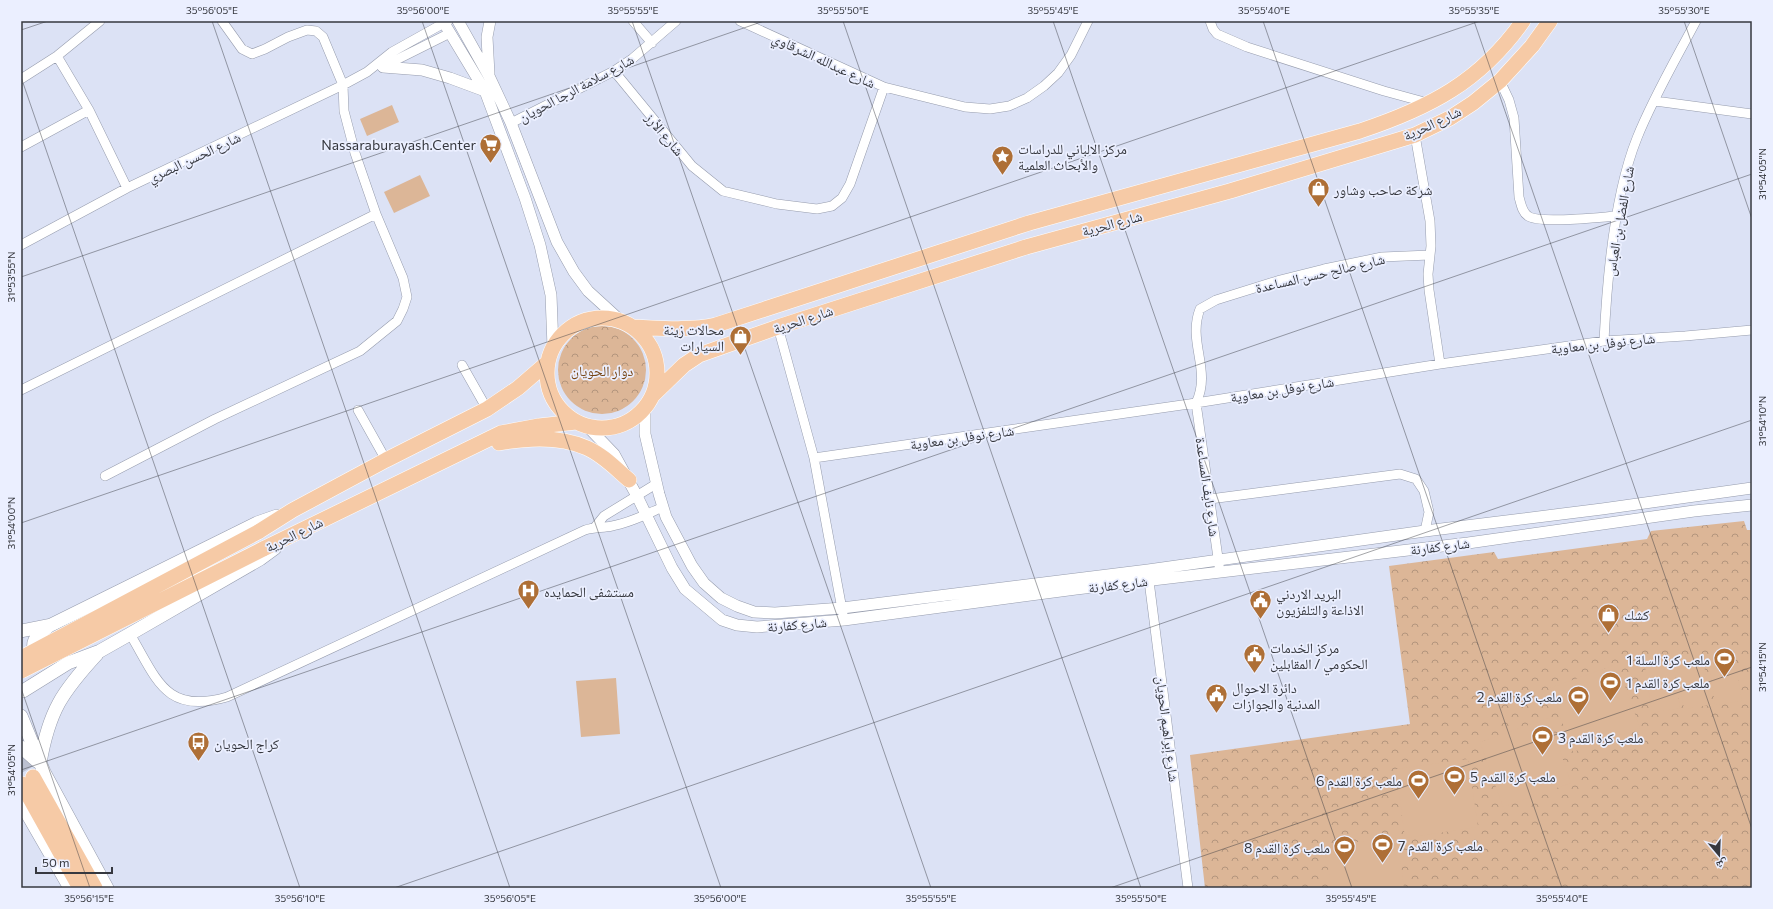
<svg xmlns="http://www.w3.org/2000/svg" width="1773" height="909" viewBox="0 0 1773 909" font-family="Commissioner,'Noto Naskh Arabic',sans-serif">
	<defs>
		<pattern id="park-crowns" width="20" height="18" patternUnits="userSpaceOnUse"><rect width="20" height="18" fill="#dcb697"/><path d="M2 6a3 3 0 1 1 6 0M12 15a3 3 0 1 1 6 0" fill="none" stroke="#b3957d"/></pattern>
	</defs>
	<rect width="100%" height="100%" fill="#dce2f5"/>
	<!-- park -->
	<path fill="url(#park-crowns)" d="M558 370a44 44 0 1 1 88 0a44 44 0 1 1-88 0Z
		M1744,521l3,9h5v358h-547l-15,-133 220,-31 -21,-158 105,-14 4,7 149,-20 4,-8z"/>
	<!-- pitch -->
	<path fill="#dcb697" d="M392,105l7,17 -32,14 -7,-17z
		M420,175l10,21 -36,17 -10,-21z
		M1734,653l8,48 -27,4 -7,-48z
		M1703,657l7,48 -26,4 -8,-48z
		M1673,662l7,46 -28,5 -7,-47z
		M1617,664l23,64 -67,24 -23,-64z
		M616,678l4,56 -39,3 -5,-56z
		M1549,718l22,65 -68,24 -23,-65z
		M1468,759l10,68 -73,11 -9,-69z
		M1397,837l7,51h-73l-6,-42z"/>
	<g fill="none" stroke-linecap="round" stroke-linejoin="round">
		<!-- trunk-tunnel -->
		<path stroke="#bbc0d1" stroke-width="15" stroke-dasharray="15 8" stroke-linecap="butt" d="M21,756l12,21"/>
		<defs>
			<path id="minor" d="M633,21l19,22
				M740,21l144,66 81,20 25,2 19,-3 18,-8 17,-12 14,-13 13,-18 17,-34
				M1210,21l3,8 4,5 30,13 137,44 44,12
				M57,56l32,54 38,78
				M382,67l68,-34
				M614,71l78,95 31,25 54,13 40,5 15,-3 10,-8 8,-14 34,-97
				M21,79l36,-23 43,-35
				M1500,81l9,19 5,18 5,79c2,7 3,15 9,19 11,8 73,1 89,0
				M1655,101l97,13
				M511,123l103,-52 18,-12 44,-38
				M1415,135l15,86 1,25 -3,28 1,16 11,74
				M21,147l68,-37
				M21,245l106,-57 216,-103 24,-13 25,-20 52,-29 -1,-2
				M778,327l36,131 30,162
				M1604,341c3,-63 10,-146 33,-203 16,-40 39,-79 59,-117
				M462,365l25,44
				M21,390l355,-176
				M358,410l28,50
				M814,458l382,-55 244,-39 164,-23 81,-5 67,-6
				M105,476l110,-57 145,-68 37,-30 6,-12 4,-12 -4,-19 -27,-64 -21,-61 -11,-42 -1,-26 -20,-48 -7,-6 -9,-1 -19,7 -23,12 -13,5 -10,-5 -20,-28
				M1210,499l190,-25 16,5 8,12 5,21 -4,19
				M595,527l9,-11 52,-32
				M1220,572l-24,-169c16,-33 -9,-61 4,-94l16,-9 64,-20 44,-11 58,-12 48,-2
				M1148,573l40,315
				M130,634c27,45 35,81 97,63l358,-167c9,-3 18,-2 27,-4 18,-3 35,-12 51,-19"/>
			<path id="tertiary" d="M447,21l-3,2 41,68 40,107 15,47 11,50 2,52
				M458,21l32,57 21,45 46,119 17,30 14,19 35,32
				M383,67l39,3 28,8 35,13
				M489,74l-2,-37 3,-16
				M645,408v26l14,60 7,23 26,49 12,17 17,15 16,8 17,6 21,1 67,-5 306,-38 277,-39 177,-22 150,-21
				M588,427l26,27 23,42 35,72 13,21 37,31 15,5 20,2 87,-7 232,-31 392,-46 226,-32 58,-6"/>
			<path id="secondary" d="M21,631l30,-6 206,-102 20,-7
				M40,658c-14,-15 -2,-23 9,-32
				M23,691l45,-28 32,-12 30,-17 130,-75 15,-11
				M21,716l23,56 63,116
				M21,747l17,15
				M40,763c9,-52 22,-71 57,-109
				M21,803l49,85"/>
			<path id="trunk" d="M547 373a55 55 0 1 1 110 0a55 55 0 1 1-110 0Z
				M632,327c28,1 56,4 84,-2l313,-102 331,-92c69,-23 120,-49 163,-110
				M653,395l31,-30 15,-10 79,-28 248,-80 204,-56 185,-56 35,-17 23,-15 27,-22 32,-35 18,-25
				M499,443c27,-5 62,-7 88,5 16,7 29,21 42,32
				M258,532l35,-22 93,-50 101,-51 31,-21 29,-25
				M263,549l238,-116 38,-7 37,-4
				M33,777l62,111
				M22,784l58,104"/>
		</defs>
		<!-- minor casing -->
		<use href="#minor" stroke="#969cad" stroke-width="10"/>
		<!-- tertiary casing -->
		<use href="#tertiary" stroke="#969cad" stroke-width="12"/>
		<!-- secondary casing -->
		<use href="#secondary" stroke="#969cad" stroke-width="14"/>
		<!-- trunk casing -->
		<use href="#trunk" stroke="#fff" stroke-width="16"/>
		<!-- minor -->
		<use href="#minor" stroke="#fff" stroke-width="9"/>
		<!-- tertiary -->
		<use href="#tertiary" stroke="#fff" stroke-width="11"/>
		<!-- secondary -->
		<use href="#secondary" stroke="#fff" stroke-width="13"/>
		<!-- trunk -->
		<use href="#trunk" stroke="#f6caa6" stroke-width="15"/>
		<defs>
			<path id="trunk-bridge" d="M21,658l237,-126
				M21,671l242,-122"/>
		</defs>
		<!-- trunk-bridge casing -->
		<use href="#trunk-bridge" stroke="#fff" stroke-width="16" stroke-linecap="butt"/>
		<!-- trunk-bridge -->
		<use href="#trunk-bridge" stroke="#f6caa6" stroke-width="15"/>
	</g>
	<!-- ticks -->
	<path fill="none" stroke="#36383f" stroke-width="1" stroke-opacity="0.45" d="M212,21l298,867M422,21l299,867M632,21l299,867M843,21l298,867M1053,21l299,867M1263,21l299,867M1474,21l278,808M1684,21l68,198M21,30l27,-9M21,77l279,811M21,277l743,-256M21,523l1459,-502M21,688l69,200M21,770l1731,-596M394,888l1358,-468M1110,888l642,-221"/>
	<!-- icons -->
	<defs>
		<symbol id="supermarket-pin" viewBox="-11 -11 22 30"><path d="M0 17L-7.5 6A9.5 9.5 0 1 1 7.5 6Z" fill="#ae6f36" stroke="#ebefff"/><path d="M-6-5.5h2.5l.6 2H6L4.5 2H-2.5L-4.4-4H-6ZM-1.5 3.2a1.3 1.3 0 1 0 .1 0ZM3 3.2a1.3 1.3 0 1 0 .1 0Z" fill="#fff"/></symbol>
		<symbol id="sight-pin" viewBox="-11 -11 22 30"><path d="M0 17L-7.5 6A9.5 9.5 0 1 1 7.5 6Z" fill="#ae6f36" stroke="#ebefff"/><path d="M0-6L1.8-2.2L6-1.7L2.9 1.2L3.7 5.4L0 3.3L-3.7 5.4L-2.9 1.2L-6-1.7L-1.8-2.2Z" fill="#fff"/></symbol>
		<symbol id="shop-pin" viewBox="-11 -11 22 30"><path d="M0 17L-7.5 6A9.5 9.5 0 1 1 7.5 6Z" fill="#ae6f36" stroke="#ebefff"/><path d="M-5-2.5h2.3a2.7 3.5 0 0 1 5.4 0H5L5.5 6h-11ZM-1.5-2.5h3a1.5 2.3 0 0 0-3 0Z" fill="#fff"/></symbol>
		<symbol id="hospital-pin" viewBox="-11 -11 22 30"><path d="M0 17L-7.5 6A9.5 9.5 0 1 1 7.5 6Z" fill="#ae6f36" stroke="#ebefff"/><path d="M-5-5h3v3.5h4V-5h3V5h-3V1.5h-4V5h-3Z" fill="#fff"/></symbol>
		<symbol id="civic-pin" viewBox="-11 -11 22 30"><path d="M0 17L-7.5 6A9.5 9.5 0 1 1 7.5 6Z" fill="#ae6f36" stroke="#ebefff"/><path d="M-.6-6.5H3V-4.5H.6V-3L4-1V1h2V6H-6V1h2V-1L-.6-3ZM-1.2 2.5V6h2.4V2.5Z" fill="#fff"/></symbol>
		<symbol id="stadium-pin" viewBox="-11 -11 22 30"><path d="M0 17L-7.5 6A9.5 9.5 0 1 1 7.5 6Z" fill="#ae6f36" stroke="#ebefff"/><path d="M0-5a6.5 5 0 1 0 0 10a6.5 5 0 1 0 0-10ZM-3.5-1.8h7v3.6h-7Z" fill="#fff"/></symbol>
		<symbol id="bus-pin" viewBox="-11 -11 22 30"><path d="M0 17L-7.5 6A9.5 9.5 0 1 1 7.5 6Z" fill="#ae6f36" stroke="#ebefff"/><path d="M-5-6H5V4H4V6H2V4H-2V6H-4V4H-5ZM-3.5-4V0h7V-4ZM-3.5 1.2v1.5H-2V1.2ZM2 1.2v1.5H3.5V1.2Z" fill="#fff"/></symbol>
	</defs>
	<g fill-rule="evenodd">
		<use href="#supermarket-pin" x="478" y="132" width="25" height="34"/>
		<use href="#sight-pin" x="990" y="144" width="25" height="34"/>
		<use href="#shop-pin" x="1306" y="176" width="25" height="34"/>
		<use href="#shop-pin" x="728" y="324" width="25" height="34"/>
		<use href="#hospital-pin" x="516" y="578" width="25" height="34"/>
		<use href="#civic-pin" x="1248" y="588" width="25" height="34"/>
		<use href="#shop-pin" x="1596" y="602" width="25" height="34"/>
		<use href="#civic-pin" x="1242" y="642" width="25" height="34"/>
		<use href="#stadium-pin" x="1712" y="646" width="25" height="34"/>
		<use href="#stadium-pin" x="1598" y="670" width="25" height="34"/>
		<use href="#civic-pin" x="1204" y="682" width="25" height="34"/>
		<use href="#stadium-pin" x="1566" y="684" width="25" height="34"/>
		<use href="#stadium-pin" x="1530" y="724" width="25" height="34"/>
		<use href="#bus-pin" x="186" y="730" width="25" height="34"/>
		<use href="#stadium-pin" x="1442" y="764" width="25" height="34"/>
		<use href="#stadium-pin" x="1406" y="768" width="25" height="34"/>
		<use href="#stadium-pin" x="1370" y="832" width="25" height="34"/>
		<use href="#stadium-pin" x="1332" y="834" width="25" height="34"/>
	</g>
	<g text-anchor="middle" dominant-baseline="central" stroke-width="3.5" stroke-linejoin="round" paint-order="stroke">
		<!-- street labels -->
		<g font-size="14" fill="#36383f" stroke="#ebefff">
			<text transform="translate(824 60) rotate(25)">شارع عبدالله الشرقاوي</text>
			<text transform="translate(576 88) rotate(-28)">شارع سلامة الرجا الحويان</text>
			<text transform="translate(1432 123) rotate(-25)">شارع الحرية</text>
			<text transform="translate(665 134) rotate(50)">شارع الأرز</text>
			<text transform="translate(194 157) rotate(-25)">شارع الحسن البصري</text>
			<text transform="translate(1619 221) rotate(-80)">شارع الفضل بن العباس</text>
			<text transform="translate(1112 223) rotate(-15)">شارع الحرية</text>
			<text transform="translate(1320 273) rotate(-13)">شارع صالح حسن المساعدة</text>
			<text transform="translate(803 319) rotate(-18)">شارع الحرية</text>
			<text transform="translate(1603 343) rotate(-6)">شارع نوفل بن معاوية</text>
			<text transform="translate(1282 389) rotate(-9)">شارع نوفل بن معاوية</text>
			<text transform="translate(962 437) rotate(-8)">شارع نوفل بن معاوية</text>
			<text transform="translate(1208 487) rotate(82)">شارع نايف المساعدة</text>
			<text transform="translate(294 534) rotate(-26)">شارع الحرية</text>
			<text transform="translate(1440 546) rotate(-7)">شارع كفارنة</text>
			<text transform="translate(1118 584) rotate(-7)">شارع كفارنة</text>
			<text transform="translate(797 624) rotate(-5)">شارع كفارنة</text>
			<text transform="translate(1168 729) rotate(83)">شارع إبراهيم الحويان</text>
		</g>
		<!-- poi labels -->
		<g font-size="14" fill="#36383f" stroke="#ebefff" text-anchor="start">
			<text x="476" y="144" text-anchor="end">Nassaraburayash.Center</text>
			<text x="1018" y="148">مركز الالباني للدراسات<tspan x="1018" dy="16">والأبحاث العلمية</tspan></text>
			<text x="1334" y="189">شركة صاحب وشاور</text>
			<text x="724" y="329" text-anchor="end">محالات زينة<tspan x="724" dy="16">السيارات</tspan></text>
			<text x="544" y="591">مستشفى الحمايده</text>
			<text x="1276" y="593">البريد الاردني<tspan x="1276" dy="16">الاذاعة والتلفزيون</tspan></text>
			<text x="1624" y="614">كشك</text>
			<text x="1270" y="647">مركز الخدمات<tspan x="1270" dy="16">الحكومي / المقابلين</tspan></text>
			<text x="1710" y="659" text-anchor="end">ملعب كرة السلة 1</text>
			<text x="1626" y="682">ملعب كرة القدم 1</text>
			<text x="1232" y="687">دائرة الاحوال<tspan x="1232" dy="16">المدنية والجوازات</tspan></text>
			<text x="1562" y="696" text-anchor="end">ملعب كرة القدم 2</text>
			<text x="1558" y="737">ملعب كرة القدم 3</text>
			<text x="214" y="743">كراج الحويان</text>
			<text x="1470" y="776">ملعب كرة القدم 5</text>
			<text x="1402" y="780" text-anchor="end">ملعب كرة القدم 6</text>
			<text x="1398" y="845">ملعب كرة القدم 7</text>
			<text x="1330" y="847" text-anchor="end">ملعب كرة القدم 8</text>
		</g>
		<!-- park labels -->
		<g font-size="14" fill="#774616" stroke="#ebefff">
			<text x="602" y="370">دوار الحويان</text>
		</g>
	</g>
	<!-- border -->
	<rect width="1773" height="909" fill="none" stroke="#ebefff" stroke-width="44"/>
	<!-- north arrow -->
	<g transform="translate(1719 855) rotate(161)" stroke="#ebefff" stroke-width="3" paint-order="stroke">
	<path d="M0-3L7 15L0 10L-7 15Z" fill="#36383f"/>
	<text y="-6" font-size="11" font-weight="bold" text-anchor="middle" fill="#36383f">ش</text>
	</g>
	<!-- scale -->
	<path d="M36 867v6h76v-6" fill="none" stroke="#36383f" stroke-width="2"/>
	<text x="42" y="867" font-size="12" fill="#36383f" stroke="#ebefff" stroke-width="3" paint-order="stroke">50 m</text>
	<rect x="22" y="22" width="1729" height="865" fill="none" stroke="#36383f" stroke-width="1.5"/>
	<g font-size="10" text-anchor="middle" fill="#36383f">
		<text x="212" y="14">35°56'05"E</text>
		<text x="423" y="14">35°56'00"E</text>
		<text x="633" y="14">35°55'55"E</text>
		<text x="843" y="14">35°55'50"E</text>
		<text x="1053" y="14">35°55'45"E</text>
		<text x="1264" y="14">35°55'40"E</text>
		<text x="1474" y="14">35°55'35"E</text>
		<text x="1684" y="14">35°55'30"E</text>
		<text transform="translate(1762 174) rotate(-90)" y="4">31°54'05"N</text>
		<text transform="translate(11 277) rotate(-90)" y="4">31°53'55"N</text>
		<text transform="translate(1762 421) rotate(-90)" y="4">31°54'10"N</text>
		<text transform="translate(11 523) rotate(-90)" y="4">31°54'00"N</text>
		<text transform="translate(1762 667) rotate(-90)" y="4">31°54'15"N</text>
		<text transform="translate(11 770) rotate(-90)" y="4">31°54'05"N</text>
		<text x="89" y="902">35°56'15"E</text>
		<text x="300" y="902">35°56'10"E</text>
		<text x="510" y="902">35°56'05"E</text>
		<text x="720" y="902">35°56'00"E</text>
		<text x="931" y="902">35°55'55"E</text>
		<text x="1141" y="902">35°55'50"E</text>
		<text x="1351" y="902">35°55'45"E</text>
		<text x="1562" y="902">35°55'40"E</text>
	</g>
</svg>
